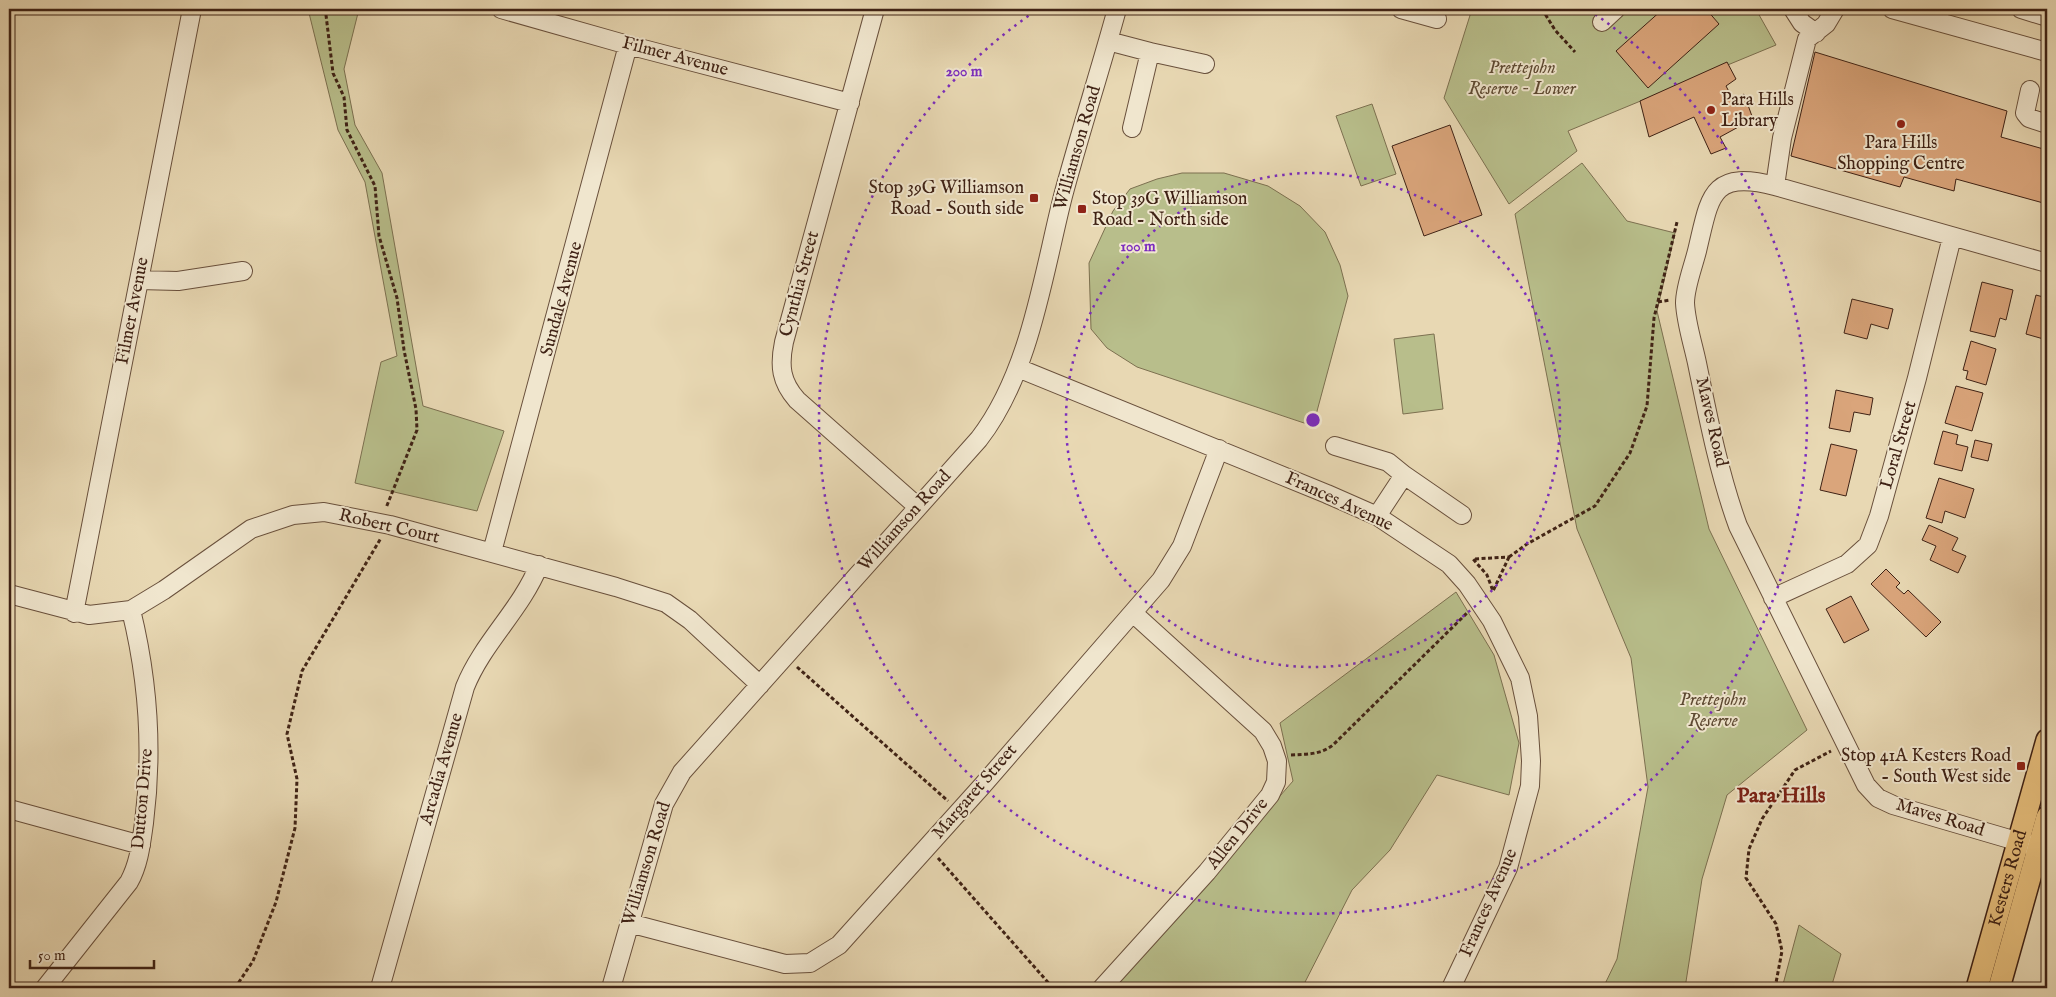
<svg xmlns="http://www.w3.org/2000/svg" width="2056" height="997" viewBox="0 0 2056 997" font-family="'IM FELL English',serif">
	<rect width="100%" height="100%" fill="#e8d8b3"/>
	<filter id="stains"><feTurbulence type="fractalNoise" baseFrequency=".004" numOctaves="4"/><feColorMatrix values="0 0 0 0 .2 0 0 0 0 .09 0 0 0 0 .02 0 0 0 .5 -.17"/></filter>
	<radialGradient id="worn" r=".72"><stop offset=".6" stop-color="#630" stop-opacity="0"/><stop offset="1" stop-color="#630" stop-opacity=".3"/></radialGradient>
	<!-- green -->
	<path fill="#b8be8b" stroke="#7c7050" d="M308,9h51l-15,60 11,56 27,48 41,233 81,25 -27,80 -122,-28 26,-121 16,-6 -32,-174 -27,-52z
		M1472,9h288l-2,4 18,32 -208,86 9,20 -68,53 -65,-106z
		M1372,104l24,70 -35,12 -25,-70z
		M1582,163l45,58 48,12 -18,78 52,218 98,201 -80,65 -25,84 -17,109h-82l14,-29 31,-172 -17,-129 -54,-129 -62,-315z
		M1182,173h42l44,13 32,20 25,26 15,33 8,31 -35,130 -176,-59 -30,-19 -16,-19 -2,-66 24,-52 17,-22 27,-10z
		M1434,334l9,75 -40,5 -9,-75z
		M1456,592l38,63 25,88 -10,52 -72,-20 -47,75 -38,40 -50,98h-189l180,-207 -13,-58z
		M1799,925l42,29 -10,34h-49z"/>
	<!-- building -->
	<path fill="#daa57b" stroke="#3f2215" d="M1663,9h43l13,15 -71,64 -32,-37z
		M1815,52l192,59 -6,26 46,13v54l-91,-25 -2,12 -50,-14 -4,10 -109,-31z
		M1727,62l9,17 -10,7 8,15 10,-7 9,25 -33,18 6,11 -15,6 -17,-37 -45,20 -9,-36z
		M1450,125l32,90 -58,21 -32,-90z
		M1982,282l31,8 -7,30 -6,-2 -5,19 -25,-6z
		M2036,295l11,3v42l-21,-6z
		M1852,299l41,10 -5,20 -17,-5 -4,15 -23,-6z
		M1971,341l25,8 -10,36 -20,-6 2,-8 -5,-1z
		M1956,386l27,7 -11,38 -27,-8z
		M1836,390l37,8 -3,17 -16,-3 -4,20 -21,-4z
		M1943,431l15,4 -2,9 12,3 -6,24 -28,-7z
		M1975,440l17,4 -4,17 -17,-4z
		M1831,444l26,6 -11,46 -26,-6z
		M1939,478l35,11 -9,29 -20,-7 -3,12 -16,-5z
		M1929,525l29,13 -6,12 14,6 -8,17 -28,-13 6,-14 -14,-6z
		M1886,569l14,14 -4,4 8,7 4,-4 33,32 -15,15 -55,-53z
		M1851,596l18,34 -25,13 -18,-34z"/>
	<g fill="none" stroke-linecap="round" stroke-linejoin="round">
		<defs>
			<path id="minor" d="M501,9l127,36 222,58
				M875,9l-91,333c-5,24 -3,40 13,58l121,107
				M1401,9l36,10
				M1793,9l9,14 14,10
				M1892,9l155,43
				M2021,9l26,8
				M1602,22l14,-13
				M1108,41l42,11
				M2030,90l-5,23 4,5 18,6
				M1132,128l18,-76 55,12
				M1775,186l7,-48 25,-99 19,-15 9,-15
				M139,280l39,1 65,-10
				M1018,368l309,126 50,22 72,48 18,20 25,37 28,57 8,38 3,45 -1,25 -22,82 -57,120
				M1335,446l53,16 16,13
				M1377,516l27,-41 58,40
				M492,552l136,-507
				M9,594l80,21 42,-5 33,-20 87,-61 42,-14 31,-3 66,13 226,62 50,16 24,17 70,65
				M1773,598l74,-34 21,-19 11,-29 38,-138 35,-141
				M74,613l118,-604
				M9,809l132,36
				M2030,845l-137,-40 -15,-7 -12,-13 -128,-259c-19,-52 -30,-109 -41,-163 -4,-19 -11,-40 -12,-60 0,-16 8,-36 12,-52 13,-54 13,-82 78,-65l272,77
				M629,923l156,41 25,-1 29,-18 143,-159 179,-206 21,-34 37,-97
				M45,988l84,-106c10,-18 12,-38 15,-59 9,-71 4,-144 -13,-213
				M380,988l85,-301c18,-45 56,-77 74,-122
				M611,988l53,-184 18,-32 297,-333c51,-66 64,-164 84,-243 17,-63 37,-125 54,-187
				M1102,988l105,-116 63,-77 6,-13 1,-21 -5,-15 -9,-15 -130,-118"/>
			<g id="major">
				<path id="s1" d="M1977,988l70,-248"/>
				<path d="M1999,988l48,-171"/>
			</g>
		</defs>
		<!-- minor casing -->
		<use href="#minor" stroke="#69503c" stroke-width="20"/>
		<!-- major casing -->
		<use href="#major" stroke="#3f2215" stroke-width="24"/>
		<!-- path -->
		<path stroke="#3f2215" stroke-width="3" stroke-dasharray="4 2.5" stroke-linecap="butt" d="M329,9l-3,6 7,58 11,24 3,33 28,56 4,50 18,62 7,52 12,59 1,21 -31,78
			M1542,9l13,21 20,22
			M1658,302l12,-2
			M1509,557l18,-13 68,-38 35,-53 17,-47 7,-88 23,-96
			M1509,557l-16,34 -6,-16 -14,-16z
			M797,667l151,134
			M1291,755c16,-1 29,0 42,-10l135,-133
			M938,858l115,130
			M235,988l18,-27 23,-59 19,-74 2,-49 -10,-45 15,-63 79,-133
			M1775,988l7,-37 -6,-27 -30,-46 3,-29 13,-30 33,-49 36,-19"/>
		<!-- minor -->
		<use href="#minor" stroke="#f0e6ce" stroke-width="18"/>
		<!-- major -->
		<use href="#major" stroke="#e4bc7a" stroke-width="21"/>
	</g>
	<!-- distance rings -->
	<g fill="none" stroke="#7b2cbf" stroke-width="2.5" stroke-dasharray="2.5 5">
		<circle cx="1313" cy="420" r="247"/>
		<path d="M1589 10A494 494 0 1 1 1037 10"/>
	</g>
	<!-- markers -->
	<g fill="#8f2418" stroke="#f0e6ce" stroke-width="2">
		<circle cx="1711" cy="110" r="5"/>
		<circle cx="1901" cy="124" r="5"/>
		<rect x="1029" y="193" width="10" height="10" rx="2.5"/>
		<rect x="1077" y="204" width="10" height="10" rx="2.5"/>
		<rect x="2016" y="761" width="10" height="10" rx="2.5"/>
	</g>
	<g text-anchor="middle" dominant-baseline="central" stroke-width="4" stroke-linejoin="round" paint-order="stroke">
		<!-- street labels -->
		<g font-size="18" fill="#3f2215" stroke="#f0e6ce">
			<text transform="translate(675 57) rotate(15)">Filmer Avenue</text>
			<text transform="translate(1078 148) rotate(-74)">Williamson Road</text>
			<text transform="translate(800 284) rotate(-75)">Cynthia Street</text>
			<text transform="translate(562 299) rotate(-75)">Sundale Avenue</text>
			<text transform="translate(133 311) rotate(-79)">Filmer Avenue</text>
			<text transform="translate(1711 422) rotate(77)">Maves Road</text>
			<text transform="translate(1899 445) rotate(-74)">Loral Street</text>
			<text transform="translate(1339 502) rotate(25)">Frances Avenue</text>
			<text transform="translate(905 521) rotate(-48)">Williamson Road</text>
			<text transform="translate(389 527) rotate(13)">Robert Court</text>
			<text transform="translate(442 769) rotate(-74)">Arcadia Avenue</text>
			<text transform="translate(975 792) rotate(-49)">Margaret Street</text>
			<text transform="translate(143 799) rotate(-85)">Dutton Drive</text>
			<text transform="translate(1940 818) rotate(17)">Maves Road</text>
			<text transform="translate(1238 834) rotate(-51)">Allen Drive</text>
			<text transform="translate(647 864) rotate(-73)">Williamson Road</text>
			<text stroke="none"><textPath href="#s1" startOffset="114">Kesters Road</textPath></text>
			<text transform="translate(1489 903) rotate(-66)">Frances Avenue</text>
		</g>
		<!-- park labels -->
		<g font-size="18" font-style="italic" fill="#5d4932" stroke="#f0e6ce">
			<text x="1522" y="68">Prettejohn<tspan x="1522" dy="21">Reserve - Lower</tspan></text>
			<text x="1713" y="700">Prettejohn<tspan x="1713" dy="21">Reserve</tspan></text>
		</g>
		<!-- poi labels -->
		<g font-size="18" fill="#3f2215" stroke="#f0e6ce" text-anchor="start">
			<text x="1721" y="100">Para Hills<tspan x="1721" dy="21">Library</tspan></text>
			<text x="1901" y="143" text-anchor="middle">Para Hills<tspan x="1901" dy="21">Shopping Centre</tspan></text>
			<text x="1024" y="188" text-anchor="end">Stop 39G Williamson<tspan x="1024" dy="21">Road - South side</tspan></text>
			<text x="1092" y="199">Stop 39G Williamson<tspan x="1092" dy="21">Road - North side</tspan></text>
			<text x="2011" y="756" text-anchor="end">Stop 41A Kesters Road<tspan x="2011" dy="21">- South West side</tspan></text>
		</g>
		<!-- district labels -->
		<g font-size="22" font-weight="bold" fill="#7a1f14" stroke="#f0e6ce">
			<text x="1781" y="796">Para Hills</text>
		</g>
	</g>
	<circle cx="1313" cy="420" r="8" fill="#7b2cbf" stroke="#f0e6ce" stroke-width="2.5"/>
	<g font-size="15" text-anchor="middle" font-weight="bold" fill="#7b2cbf" stroke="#f0e6ce" stroke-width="4" stroke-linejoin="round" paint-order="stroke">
		<text x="964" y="76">200 m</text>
		<text x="1138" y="251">100 m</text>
	</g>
	<!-- margin -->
	<rect width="2056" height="997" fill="none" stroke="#e8d8b3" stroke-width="30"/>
	<rect x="10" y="10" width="2036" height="977" fill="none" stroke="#3f2215" stroke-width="2.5"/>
	<rect x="15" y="15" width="2026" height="967" fill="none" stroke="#3f2215"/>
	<!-- scale -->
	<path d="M30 960v8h124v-8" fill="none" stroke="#3f2215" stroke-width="2.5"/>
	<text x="38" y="960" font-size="15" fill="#3f2215" stroke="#f0e6ce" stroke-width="4" paint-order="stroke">50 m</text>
	<rect width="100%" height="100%" filter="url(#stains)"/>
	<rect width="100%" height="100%" fill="url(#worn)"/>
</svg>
